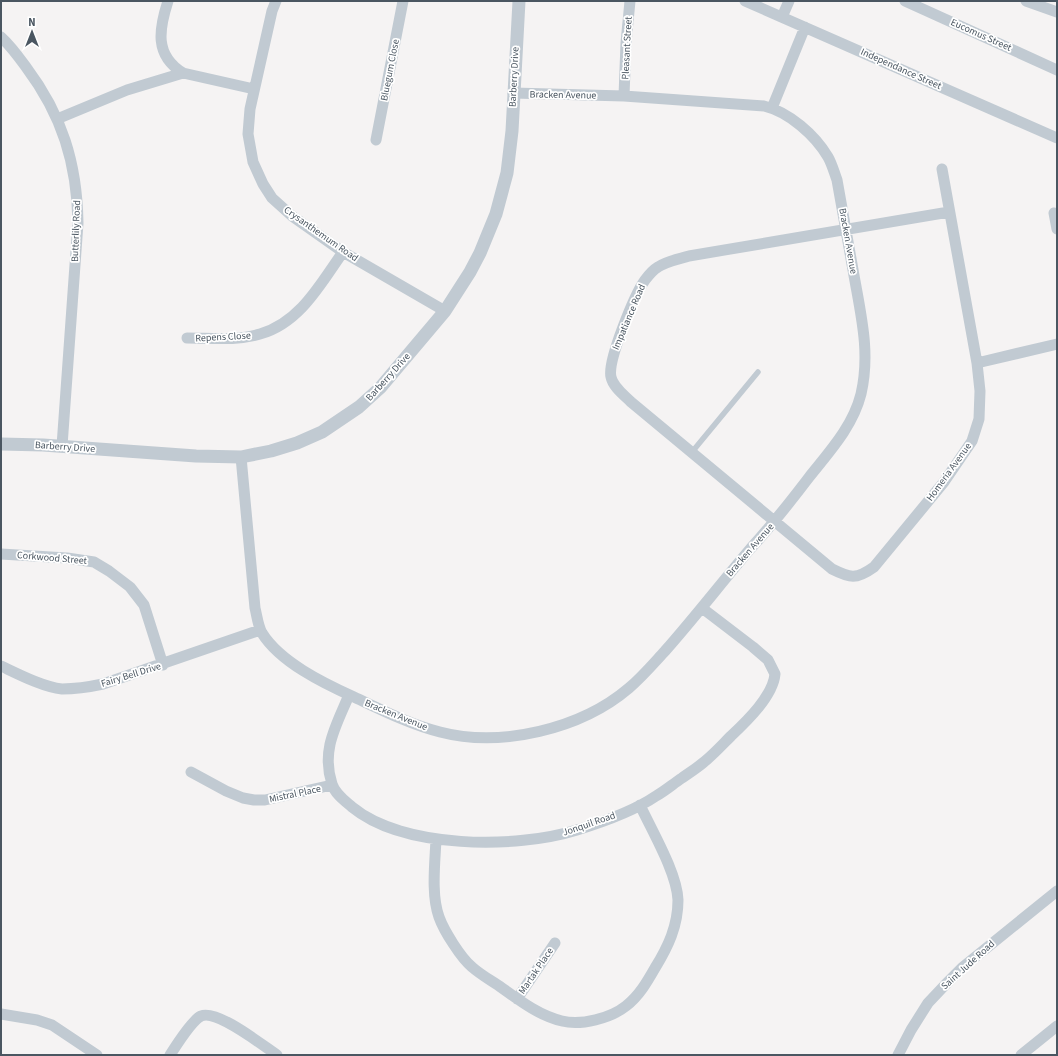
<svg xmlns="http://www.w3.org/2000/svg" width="1058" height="1056" viewBox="0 0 1058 1056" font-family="'Source Sans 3',sans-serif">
	<rect width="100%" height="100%" fill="#f5f3f3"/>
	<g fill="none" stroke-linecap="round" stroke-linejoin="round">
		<!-- service -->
		<path stroke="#c1cad2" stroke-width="5.5" d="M692,452l66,-80"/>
		<!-- minor -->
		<path stroke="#c1cad2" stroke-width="11" d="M168,1c-9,28 -14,54 15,72l71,16
			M276,1l-4,10 -22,98 -2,25 5,28 10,22 9,14 20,18 51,36 102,59
			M745,1l312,137
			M905,1l152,69
			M1026,1l31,11
			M782,17l7,-16
			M1,37c10,9 17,19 25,30 36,48 51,96 52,156l-16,223
			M624,96l2,-53 4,-42
			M772,108l33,-81
			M57,119l70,-29 56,-17
			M376,140l27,-139
			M942,169l35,194 3,28 -1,28 -7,22 -28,41 -70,85c-18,13 -24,11 -42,2l-201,-167c-7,-7 -18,-15 -20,-25 -4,-16 24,-83 34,-97 3,-4 8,-10 13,-13 9,-6 21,-8 31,-11l260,-44
			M1054,213l3,16
			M187,338c24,0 50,3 73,-4 40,-11 61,-51 83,-82
			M977,363l80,-19
			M241,457l14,151c2,8 3,18 7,25 18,29 61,50 92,64 28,13 55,27 86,35 61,16 141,-3 189,-44 13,-11 24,-24 36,-37 30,-34 57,-69 86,-103 21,-23 40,-47 59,-72 20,-25 43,-50 51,-82 9,-39 1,-74 -6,-113 -6,-34 -12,-67 -18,-101 -3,-8 -5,-16 -9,-23 -13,-22 -39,-45 -64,-51l-140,-10 -111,-3
			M1,554l66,4 27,4 15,9 21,16 14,18 19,60
			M1,666c17,8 42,21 61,23 14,0 27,-2 41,-5l157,-54
			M349,695c-13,31 -28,55 -17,89 3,10 13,17 20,23 51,42 164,42 225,23 26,-8 57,-19 79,-34 9,-5 17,-12 26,-18 7,-5 15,-10 22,-16 10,-8 18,-17 27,-26 16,-15 42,-40 44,-62l-7,-14 -15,-13 -51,-39
			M191,772l35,19 17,7 11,2h11l67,-15
			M436,839c-1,24 -5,56 3,78 5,14 22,41 33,50 9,8 20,14 30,21 18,13 38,28 60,33 19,5 49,-3 64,-15 13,-10 21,-24 29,-38 13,-21 23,-42 23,-68 -1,-27 -26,-69 -38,-95
			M517,999l38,-56
			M1,1014l36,6 15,5 45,30
			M170,1055c6,-9 21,-34 31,-39 16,-7 61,29 76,39
			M898,1055l13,-25 17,-27 17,-18 18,-18 94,-76
			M1021,1055l36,-29"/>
		<!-- tertiary -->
		<path stroke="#c1cad2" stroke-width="13" d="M1,444l42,1 153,11 45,1 30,-6 26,-8 25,-11 37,-25 21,-19 65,-77 25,-39 10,-19 16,-39 11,-41 5,-42 7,-130"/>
	</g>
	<g text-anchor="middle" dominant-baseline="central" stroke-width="3.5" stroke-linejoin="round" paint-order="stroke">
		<!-- street labels -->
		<g font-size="10" fill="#4a5661" stroke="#fff">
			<text transform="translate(981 35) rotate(24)">Eucomus Street</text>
			<text transform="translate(627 48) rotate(-87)">Pleasant Street</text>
			<text transform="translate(901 69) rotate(24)">Independance Street</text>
			<text transform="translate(390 70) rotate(-79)">Bluegum Close</text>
			<text transform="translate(514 77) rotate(-87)">Barberry Drive</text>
			<text transform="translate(563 95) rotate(1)">Bracken Avenue</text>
			<text transform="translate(76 231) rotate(-88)">Butterlily Road</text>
			<text transform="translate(321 234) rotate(35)">Crysanthemum Road</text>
			<text transform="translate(848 241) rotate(80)">Bracken Avenue</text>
			<text transform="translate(629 317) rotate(-67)">Impatiance Road</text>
			<text transform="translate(223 337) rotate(-3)">Repens Close</text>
			<text transform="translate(388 377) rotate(-48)">Barberry Drive</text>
			<text transform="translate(65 447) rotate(4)">Barberry Drive</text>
			<text transform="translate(949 472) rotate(-54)">Homeria Avenue</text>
			<text transform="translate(750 550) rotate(-49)">Bracken Avenue</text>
			<text transform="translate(52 558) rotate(5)">Corkwood Street</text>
			<text transform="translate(131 675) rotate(-17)">Fairy Bell Drive</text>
			<text transform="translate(396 715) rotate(22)">Bracken Avenue</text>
			<text transform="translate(295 794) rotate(-12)">Mistral Place</text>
			<text transform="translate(589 824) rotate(-19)">Jonquil Road</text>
			<text transform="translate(968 965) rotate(-42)">Saint Jude Road</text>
			<text transform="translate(536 971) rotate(-56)">Martak Place</text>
		</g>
	</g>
	<!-- border -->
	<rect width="1058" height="1056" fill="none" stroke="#4a5661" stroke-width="4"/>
	<!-- north arrow -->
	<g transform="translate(32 32)" stroke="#ffffff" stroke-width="3" paint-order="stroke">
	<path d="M0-3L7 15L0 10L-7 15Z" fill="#4a5661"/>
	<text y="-6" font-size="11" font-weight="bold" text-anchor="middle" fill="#4a5661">N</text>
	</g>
</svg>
